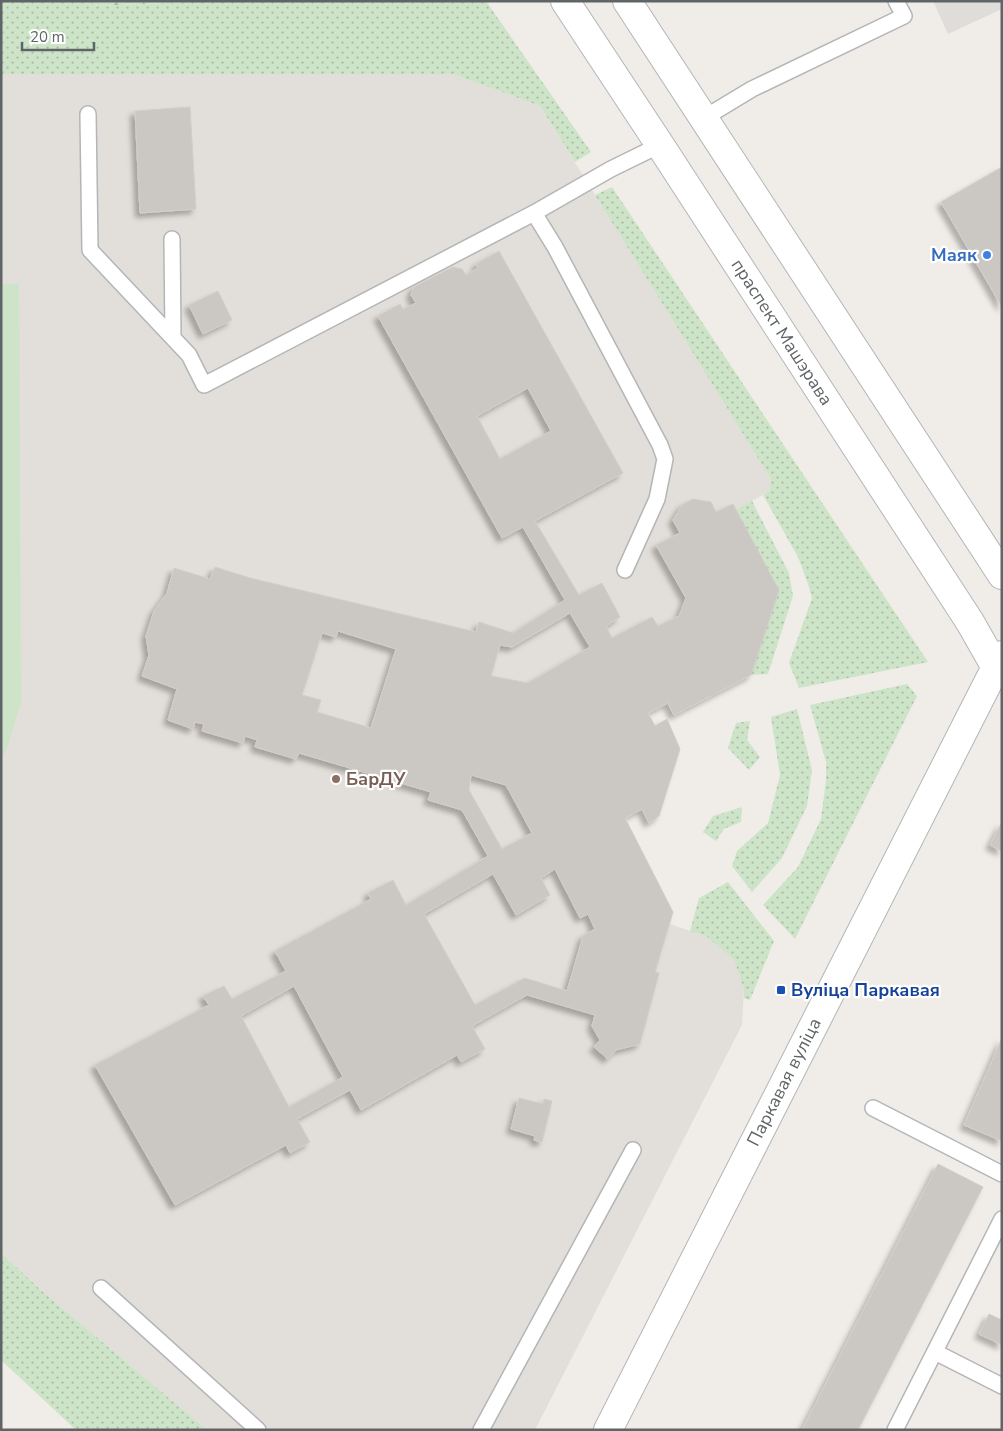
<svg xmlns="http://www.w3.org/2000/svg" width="1003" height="1431" viewBox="0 0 1003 1431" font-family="'Nunito Sans',sans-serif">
	<defs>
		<pattern id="green-dots" width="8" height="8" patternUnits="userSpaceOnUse" patternTransform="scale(1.25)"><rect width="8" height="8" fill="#cde4c8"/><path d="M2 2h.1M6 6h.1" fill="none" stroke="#aabca6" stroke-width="1.8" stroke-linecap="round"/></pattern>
		<pattern id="forest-firs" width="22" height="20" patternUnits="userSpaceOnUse" patternTransform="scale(1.25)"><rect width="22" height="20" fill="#cde4c8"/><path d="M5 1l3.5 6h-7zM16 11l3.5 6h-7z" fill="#aabca6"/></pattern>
		<filter id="shadow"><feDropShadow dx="-4.5" dy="4.5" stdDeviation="2.5" flood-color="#0004"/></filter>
	</defs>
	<rect width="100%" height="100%" fill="#f0ede8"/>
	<!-- industrial -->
	<path fill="#dfdcda" d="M933,1h69v8l-54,25z"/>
	<!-- education -->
	<path fill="#e2ded9" d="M1,74h452l87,32 231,373 -2,12 -32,19 42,80 -28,85 -77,40 -6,-12 -20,10 7,13 12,-7 13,30 -21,67 -10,7 -7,-14 -17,9 48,94 -3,12 37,13 27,23 10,29 -2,36 -207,405h-328l-164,-138 -42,-39z"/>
	<!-- green -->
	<path fill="url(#green-dots)" d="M1,1h90l6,5 113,-5h276l105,151 -16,10 -35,-56 -87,-32h-452z
		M612,187l316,475 -129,26 -10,-25 23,-65 -4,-14 -10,-27 -35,-62 6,-4 2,-12 -176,-284z
		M752,501l37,72 4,23 -25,78 -17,1 28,-85 -43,-80z
		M907,684l10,12 -122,243 -32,-34 35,-38 23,-48 5,-39v-18l-16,-57z
		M797,709l15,61 -5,36 -25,52 -30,34 -20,-26 5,-15 31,-28 12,-48 -9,-58z
		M750,721l-3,19 13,17 -11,13 -21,-22 8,-25z
		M742,807l-1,15 -17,7 -8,12 -13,-9 10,-16z
		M728,882l46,59 -24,59 -6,-2v-9l-10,-29 -27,-23 -17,-6 9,-33z
		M1,1253l42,39 164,138h-131l-75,-70z"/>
	<!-- forest -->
	<path fill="url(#forest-firs)" d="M91,1h119l-113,5z"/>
	<!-- pitch -->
	<path fill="#cde4c8" d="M1,284h18l2,419 -14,45 -6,10z"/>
	<!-- building -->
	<path fill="#cbc8c4" stroke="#d4cdc7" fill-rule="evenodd" filter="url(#shadow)" d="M190,107l6,102 -56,4 -5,-102z
		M1002,167v140l-61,-105z
		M499,251l124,222 -88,48 44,74 23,-12 18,34 -14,9 6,12 40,-21 6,9 21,-10 7,-18 -30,-53 24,-12 -7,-13 9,-15 11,-6 18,3 5,10 17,-8 46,86 -28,85 -77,40 -6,-12 -20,10 7,13 12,-7 13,30 -21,67 -10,7 -7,-14 -17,9 48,94 -18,60 4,1 -19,71 -24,6 -8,9 -14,-12 6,-7 -8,-14 3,-11 -68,-20 -55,31 13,23 -24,13 -4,-7 -96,55 -11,-20 -53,29 13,23 -20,11 -4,-8 -111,60 -80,-140 114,-60 -6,-9 21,-10 8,13 54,-28 -11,-20 96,-52 -3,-6 25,-13 13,25 82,-49 -26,-46 -34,-10 3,-8 -132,-39 -3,6 -41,-12 2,-7 -12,-4 -2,7 -41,-12 2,-7 -9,-2 -2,7 -25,-9 9,-31 -35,-13 7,-21 -3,-19 8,-25 13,-18 7,-25 36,11 5,-12 35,11 226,54 3,-10 34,11 52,-33 -42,-73 -21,11 -124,-222 22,-12 3,5 13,-6 -5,-8 3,-8 39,-20 9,2 4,6 12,-7 -2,-4zM528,388l23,43 -51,28 -23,-43zM570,613l20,34 -62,36 -37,-7 9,-31 12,2zM338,631l58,18 -25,79 -54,-16 4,-12 -19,-5 20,-62 14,4zM471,775l35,10 26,48 -30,16 -33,-59zM555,869l25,49 8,-4 7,15 -12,7 -16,55 -42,-13 -50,27 -51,-91 69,-40 23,41 34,-20 -9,-17zM294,986l49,91 -54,30 -48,-91z
		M218,291l14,29 -29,14 -14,-29z
		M1002,822v29l-12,-6z
		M1002,1038v103l-38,-16z
		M519,1098l24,6 1,-5 8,2 -10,41 -8,-2 1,-4 -24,-7z
		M938,1164l45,23 -125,243h-56z
		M989,1314l13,6v25l-23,-11z"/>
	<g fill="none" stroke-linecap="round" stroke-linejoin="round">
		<defs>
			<path id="service" d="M88,114l2,136 99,105 15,30 330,-172 77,-44 49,-24
				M704,118l48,-29 152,-73 -8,-15
				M534,213l21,34 105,198 5,14 -8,40 -32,71
				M172,239l1,99
				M873,1108l129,66
				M101,1288l157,142
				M935,1352l67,34
				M481,1430l152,-280
				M895,1430l107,-211"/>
			<path id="secondary" d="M565,1l95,144 310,477 25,44
				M627,1l375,574
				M608,1430l394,-775"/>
		</defs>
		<!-- service casing -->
		<use href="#service" stroke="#b3b6b8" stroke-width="18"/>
		<!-- secondary casing -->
		<use href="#secondary" stroke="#b2b6b9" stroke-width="30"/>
		<!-- service -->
		<use href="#service" stroke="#fff" stroke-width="15"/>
		<!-- secondary -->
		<use href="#secondary" stroke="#fff" stroke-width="28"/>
	</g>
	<!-- markers -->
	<circle fill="#3f7fe0" stroke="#fff" stroke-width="2" cx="987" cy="255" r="5"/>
	<circle fill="#8d6e63" stroke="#fff" stroke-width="2" cx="336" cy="779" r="5"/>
	<rect fill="#1a4fb4" stroke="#fff" stroke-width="2" x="776" y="985" width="10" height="10" rx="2.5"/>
	<g text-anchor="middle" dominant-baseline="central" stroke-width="4.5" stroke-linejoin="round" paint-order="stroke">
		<!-- shop labels -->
		<g font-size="18" font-weight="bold" fill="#366cbe" stroke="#fff" text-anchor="end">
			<text x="977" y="255">Маяк</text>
		</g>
		<!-- street labels -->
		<g font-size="18" fill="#5f6466" stroke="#fff">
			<text transform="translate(782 332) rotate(57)">праспект Машэрава</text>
			<text transform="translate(784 1082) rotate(-63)">Паркавая вуліца</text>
		</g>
		<!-- education labels -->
		<g font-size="18" font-weight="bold" fill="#785e54" stroke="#fff" text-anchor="start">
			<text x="346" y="779">БарДУ</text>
		</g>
		<!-- transit labels -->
		<g font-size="18" font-weight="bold" fill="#164399" stroke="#fff" text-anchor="start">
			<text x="791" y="990">Вуліца Паркавая</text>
		</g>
	</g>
	<!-- border -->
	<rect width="1003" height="1431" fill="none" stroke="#5f6466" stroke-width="5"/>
	<!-- scale -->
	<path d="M22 42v8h72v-8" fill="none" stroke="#5f6466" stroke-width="2.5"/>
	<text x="30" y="42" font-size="15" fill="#5f6466" stroke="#ffffff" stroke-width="4" paint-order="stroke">20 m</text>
</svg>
